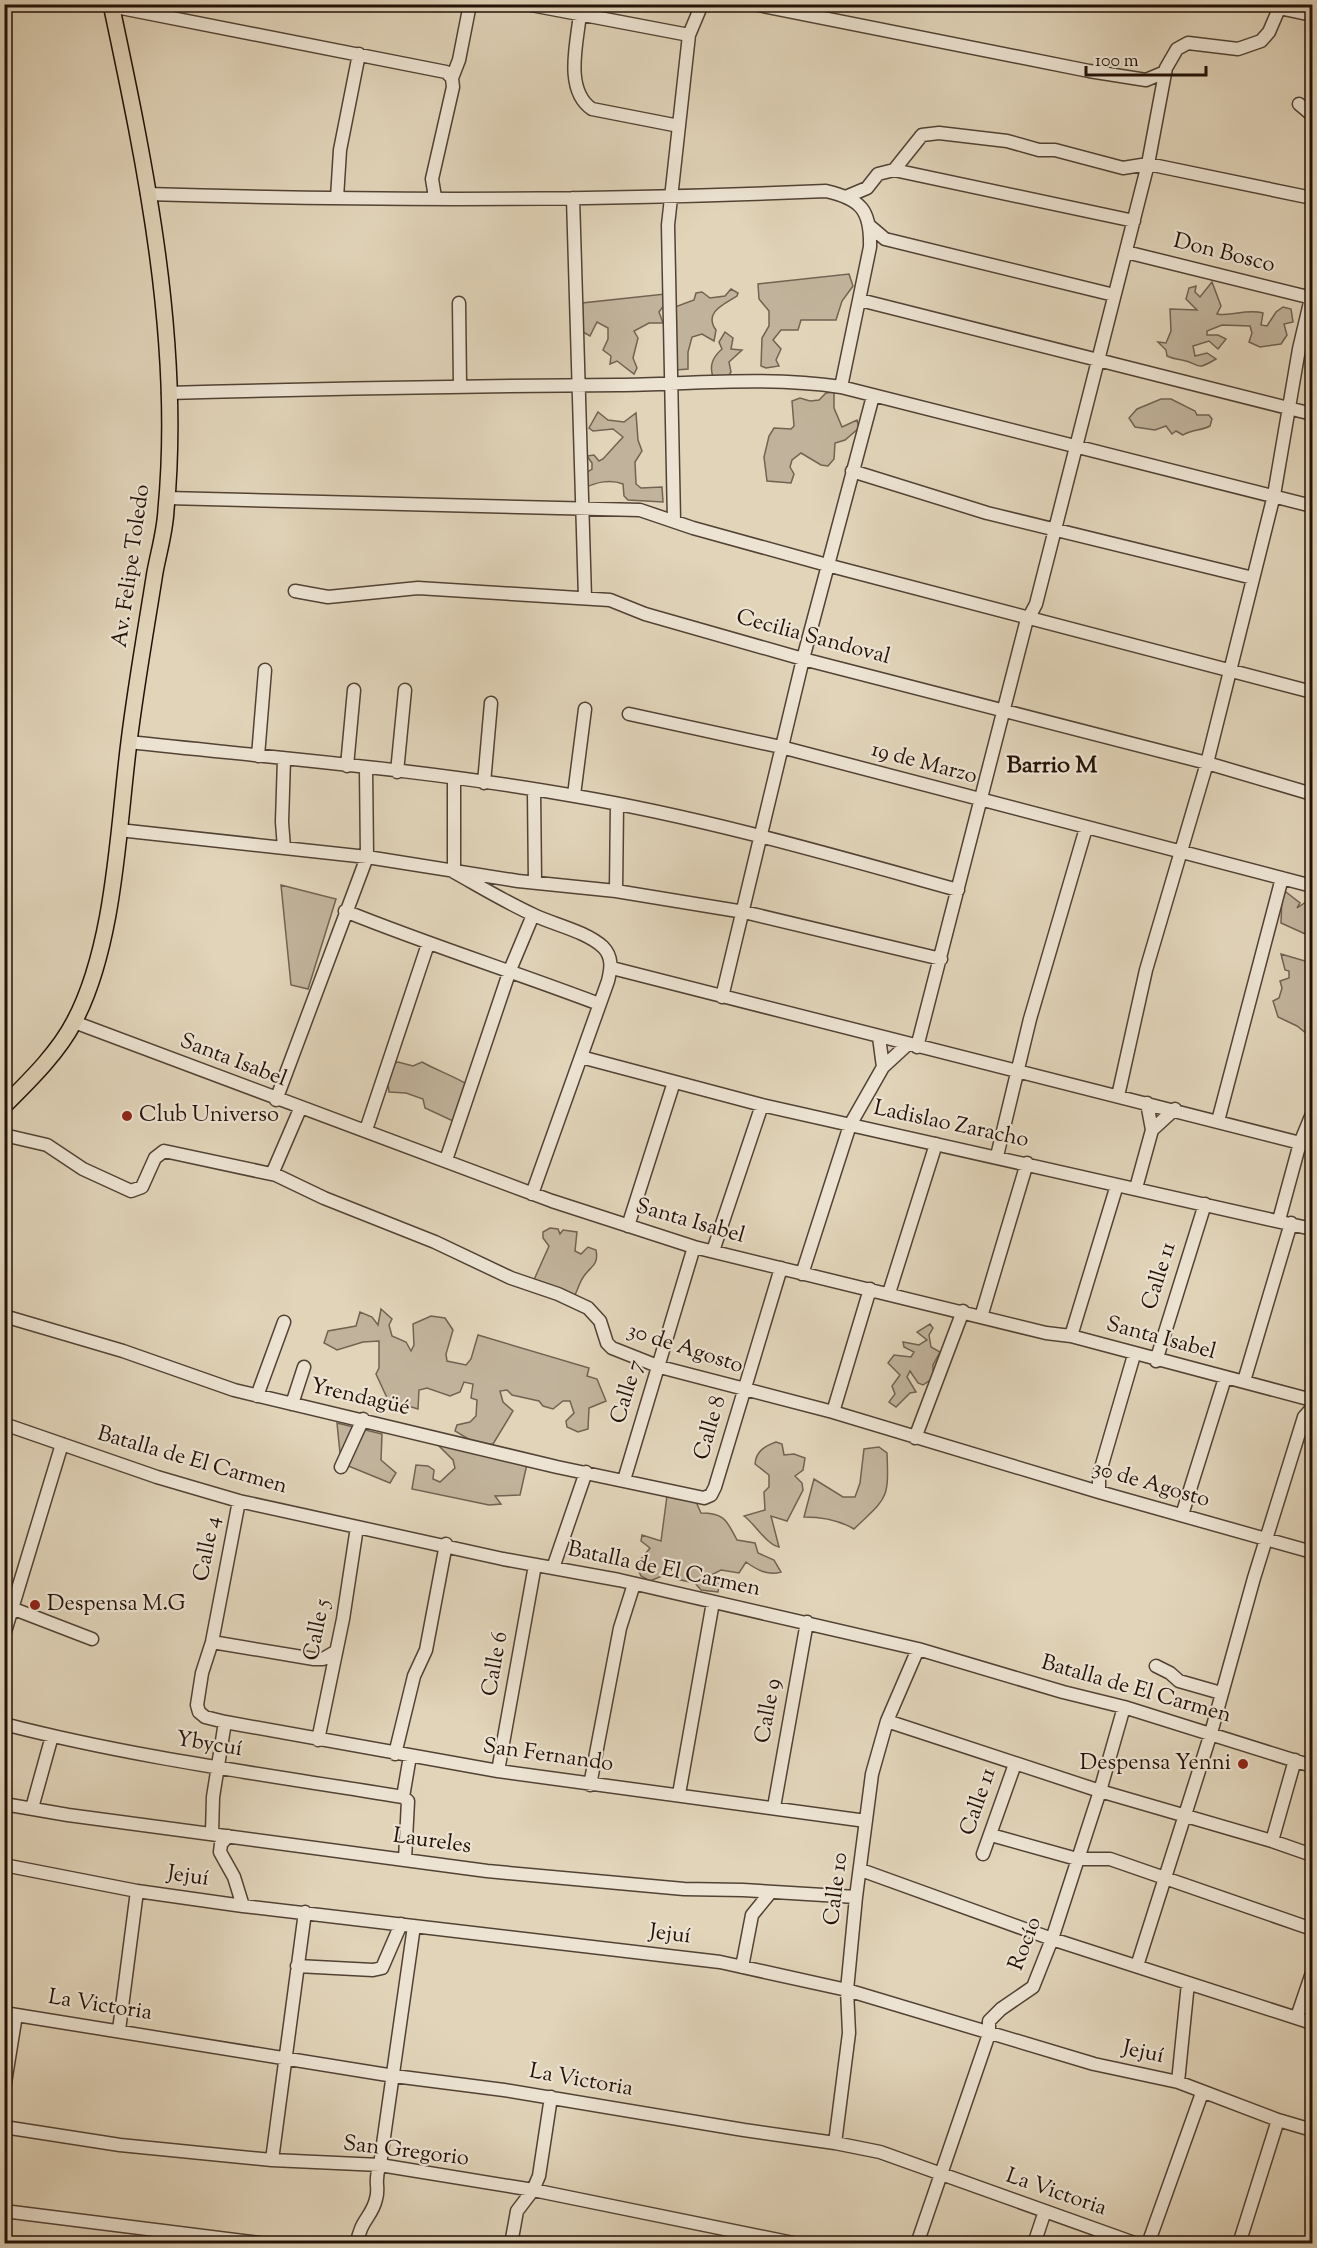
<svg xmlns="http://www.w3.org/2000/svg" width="1317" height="2248" viewBox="0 0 1317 2248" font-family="'Sorts Mill Goudy',serif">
	<rect width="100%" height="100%" fill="#e1d4b9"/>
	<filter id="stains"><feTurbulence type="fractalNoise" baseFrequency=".00333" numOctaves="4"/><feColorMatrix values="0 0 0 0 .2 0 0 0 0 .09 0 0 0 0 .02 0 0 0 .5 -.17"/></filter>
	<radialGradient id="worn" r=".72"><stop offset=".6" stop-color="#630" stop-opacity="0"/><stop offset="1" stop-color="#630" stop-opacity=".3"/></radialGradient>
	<!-- green -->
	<path fill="#c1b39b" stroke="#726252" stroke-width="1.5" d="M849,274l4,12 -11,15 -6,19h-35l-3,10h-17l-8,10 8,9 -5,11 3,6 -13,2 -5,-2 1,-28 7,-12v-15l-10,-12 -1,-15z
		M1212,282l9,24 -4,8c16,3 29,-6 46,-1l-2,12 6,1 9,-14 7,-5 8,2 2,13 -9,2 3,11 -6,9 -21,3 -11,-5 3,-9 -2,-7 -28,-1 -15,6v4h11l8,4 -8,10 -9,-8 -16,5 2,10 12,-3 9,6c-22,13 -14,5 -34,1 -6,-1 -9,-1 -15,-4l-1,-6 -8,-8 8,1 5,-12 -1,-22 27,1 -11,-11 3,-11 7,-2 -1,6 5,5z
		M731,289l7,4 -1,3c-12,8 -34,16 -21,34l-2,11 -12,-7 -10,3 -4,15v17l-12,1 -1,-63 19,-7 2,-7 6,-1 8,6 15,-2z
		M665,294v10l-6,8 4,11h-14l-15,8 4,7 -5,20 4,10 -3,6 -17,-13 -7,3 1,-8 -8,-6 5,-11v-11l-11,-6 -7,14 -7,-4 -1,-29z
		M725,332l8,6 -2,11 11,1 -13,12 2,10 -4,6 -14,-1c-4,-12 0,-20 9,-28l-3,-7z
		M834,392v16l8,19 15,-7 2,8 -14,12 -10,3 -1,16 -6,7 -7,-1 -20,-12 -9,7 -2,7 4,7 -3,9 -24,-2 -3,-24 5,-21 5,-8 17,1 3,-3 -2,-25 8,-3 10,3 9,-1 7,-7z
		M1161,399h10l24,12 2,4h12l3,4 -2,7c-9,5 -18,3 -27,9l-7,-4 -4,3 -6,-8 -11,4 -20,-3 -6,-9 8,-9z
		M598,412l10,8 16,2 12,-9 2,27 4,11 -7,11 1,22 5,4 21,-1 1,15 -35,-2 -4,-4 -1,-12c-12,-5 -27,-2 -38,4l-2,-13 9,-6v-6l-5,-7 7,-1 5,6 4,-2 20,-22 -10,-8 -20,2 -4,-3z
		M281,885l55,14 -28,90 -17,-4z
		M1286,892l14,11 -3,5 15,-10v39l-31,-14 1,-29z
		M1281,954l31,9v75l-15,-12 -19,-9 -5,-16 6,-3 3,-10 -2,-7 9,-3v-7l-4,-1z
		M398,1062l15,4 9,-4c16,9 32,14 48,24l-17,35 -28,-13 -2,-9 -17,-6 -17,-1 -2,-16 5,-12z
		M550,1228l8,1 2,5 3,-4 14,2 -2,19 6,3 7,-7 8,3c3,15 -5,16 -12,26 -4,5 -6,13 -9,19l-42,-13 16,-36 -6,-8v-6z
		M381,1309l11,10 -3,6 3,11 14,6 5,9 3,-6 -1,-21 18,-8 14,2 8,12 -7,24 1,7 19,4 5,-6 7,-24 111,33 -2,8 10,3 9,22 -17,7 -1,21 -10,3 -11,-5 -1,-6 8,-8 -4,-12h-7l-10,8 -10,-3 -4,-5 -27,-6 -5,-5 -7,1 3,11 10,9 -20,33 -13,2 -25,-15 2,-6 13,-3 6,-6 1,-16 -6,-2 2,-14 -9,-2 -4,10 -10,4 -23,-8 -8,2 -1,19 -30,-9 -12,-26 3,-6v-27l-16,1 -26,8 -13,-7 4,-12 28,-5 4,-14 12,5 6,8z
		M930,1324l3,4 -4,7 2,12 9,5 -7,13v13l-10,7 -5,-2 -8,-12 -3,6 9,15 -6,1 -14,14 -7,-5 6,-8 -3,-8 8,-11 -12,-12 6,-8 17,2 3,-5 -10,-5 -1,-5 16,3 8,-5 -10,-8z
		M337,1423l45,11 -1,26 15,13 -6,10 -49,-20z
		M776,1442l6,2 2,11 10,-1 11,4 -2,12 -8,6 7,7 1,7 -16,31 -16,-5 8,31c-13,-3 -23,-22 -35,-31l21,-6 -1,-18 5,-5v-12l-14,-11c1,-13 10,-18 21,-22z
		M437,1444l90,20 -7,31 -25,1 6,8 -12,1 -77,-16 4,-24 12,1 6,4 -1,9 7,3 15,-14 -2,-8z
		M879,1447l8,6c2,48 0,44 -33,76 -15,-9 -32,-12 -50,-12l10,-38 29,18h12l5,-14 4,-34z
		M667,1496l29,6 5,11c25,0 26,9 36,27l18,3 3,10 16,7 7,12c-13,4 -24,-2 -35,-10l-7,11 -18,-3 -8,4 6,12 -1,6 -17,-2 -6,-7 -19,-4 -1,-4 -8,-1 -17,7 -9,-5 -5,-11 14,-17 -9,-7 1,-6 19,6z"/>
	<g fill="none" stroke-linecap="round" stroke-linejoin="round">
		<defs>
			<path id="minor" d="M526,4l163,31
				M753,4l336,67 57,9 19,-8
				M111,6l335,66 6,6 1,9 -21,92 3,18
				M1279,8l33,7
				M580,14c-3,29 -16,76 12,95l87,17
				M452,78l7,-18 11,-56
				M1299,104l13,11
				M894,170l240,51
				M147,194c226,7 453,7 679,-3 35,8 45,19 44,56l-29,140 471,119
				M848,196l19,-8 11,-14 16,-4 28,-35 17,-2 68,8 32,9h16l68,18 25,-4 164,34
				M337,198l3,-48 19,-96
				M573,198l12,400
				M871,227l14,12 229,56
				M1126,252l186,46
				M860,300l452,114
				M459,303l1,82
				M168,393c150,-4 300,-7 450,-8 74,-1 150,-9 223,2
				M852,471l135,42 266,65
				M167,498l473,12 53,18 134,37 485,127
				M674,521l-6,-296 21,-190 13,-31
				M295,591l33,6 90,-9 192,12 35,14 158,45 404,104 105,31
				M629,714l152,33 531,139
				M129,742c148,16 299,28 446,54 130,22 257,59 383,94
				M258,756l7,-86
				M284,759l-2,63 2,26
				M347,766l7,-76
				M397,772l8,-82
				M454,779v93c27,15 53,31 82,44 20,9 51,16 67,31 10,10 8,22 5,34l-76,213
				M484,783l7,-80
				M534,790l1,93
				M574,795l11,-86
				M119,830l248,27 151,24 98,10 128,21 197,47
				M616,891l1,-87
				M345,911c84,34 170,61 254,93
				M612,968l700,178
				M722,997l81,-338 70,-263
				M74,1022l478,179 142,46 352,86 25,3 241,64
				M879,1037l4,30
				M917,1047l109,-424 10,-19 112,-440 18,-96 11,-19 11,-6 50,6 23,-8 8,-9 12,-28
				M581,1057l181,48 550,124
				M1118,1096l28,-126 61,-207 67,-268 25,-146 13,-55
				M276,1100l91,-243 -1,-89
				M1147,1103l5,27
				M1218,1121l64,-243
				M366,1130l62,-186
				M4,1135l43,10 36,24 48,22 11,-4 13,-29 9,-7 112,24 48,23 111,44 76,36 47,16 30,14 12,13 7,22 5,5 48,19 173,45 266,80 213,60
				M997,1156l33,-137 56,-191
				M446,1160l64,-190 23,-55
				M272,1174l28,-65
				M1136,1188l16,-58 23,-21
				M1279,1220l21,-77 12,-29
				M628,1226l46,-144
				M713,1251l49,-146
				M802,1274l48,-149 33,-58 25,-23
				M889,1293l47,-149
				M4,1316l119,35 111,39 323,77 147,31 7,-3 4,-8 66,-219
				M981,1317l46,-154
				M1071,1336l46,-151
				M1156,1361l49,-157
				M1244,1381l47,-158
				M257,1396l27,-74
				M292,1404l12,-37
				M833,1412l37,-123
				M4,1424l153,53 82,24 264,58 116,21 299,69 145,43 61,15 188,59
				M915,1438l48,-127
				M341,1467l22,-48
				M624,1480l70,-233
				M1099,1492v-17l35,-120
				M1182,1515l43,-137
				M553,1568l33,-96
				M14,1609l78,30
				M4,1635l58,-191
				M212,1642l102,17h9l12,-7
				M1156,1666l14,7 9,8 42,12
				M887,1721l213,70 172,50
				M225,1722l273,49 368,50
				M4,1724c131,34 265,51 399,73l5,4 -3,58
				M318,1740l25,-121 14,-92
				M395,1754l19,-78 12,-26 20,-106
				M1295,1760l-23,81 40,14
				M498,1771l37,-206
				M590,1785l30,-157 14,-44
				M679,1794l34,-192
				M403,1797l7,-41
				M4,1804l64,11 419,56 197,18 59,1 113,7
				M774,1807l33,-185
				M32,1808l20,-72
				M212,1833l1,-36 12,-75 -20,-5 -6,-5 -2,-7 5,-32 10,-31 27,-141
				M991,1835l86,24h33l202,70
				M228,1836l-7,8 -1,8 14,25 9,29
				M983,1854l32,-90
				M4,1865l133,26 106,15 477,56 127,28 247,74 84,18 100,38 34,10
				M861,1870l191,69 260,84
				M297,1966l76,4 9,-2 19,-44
				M1137,1966l74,-233 43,-155 50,-161 8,-9
				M742,1967l10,-52 18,-22
				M4,2013l390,63 110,14 240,40 91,13 45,9 257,92
				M1297,2017l15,-44
				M119,2030l18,-139
				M1178,2082l10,-99
				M4,2089l12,-74
				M4,2127l116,18 152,15 108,5 153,25 265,54
				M835,2143l14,-110 -2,-43 9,-93 16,-123 15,-53 31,-72
				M272,2160l33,-248
				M4,2211l263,33
				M357,2244c3,-24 15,-27 19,-45 4,-13 -3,-17 4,-34l34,-239
				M511,2244l6,-33 16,-21 6,-14 12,-79
				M917,2244l72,-210v-13l12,-12 32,-22 19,-48 48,-148 24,-84
				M1034,2244l11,-33
				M1148,2244l54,-151
				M1239,2244l39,-124"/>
			<path id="major" d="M4,1106c25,-25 54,-53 70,-84 41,-77 44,-194 55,-280 7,-57 17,-113 26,-170 4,-21 10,-41 11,-62 16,-168 -20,-342 -55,-506"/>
		</defs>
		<!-- minor casing -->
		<use href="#minor" stroke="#524234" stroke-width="15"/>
		<!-- major casing -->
		<use href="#major" stroke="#231108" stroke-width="18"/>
		<!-- minor -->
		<use href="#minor" stroke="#ece3d2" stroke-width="12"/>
		<!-- major -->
		<use href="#major" stroke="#e1d4b9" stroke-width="15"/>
	</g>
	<!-- markers -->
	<g fill="#8f2418" stroke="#ece3d2" stroke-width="2">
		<circle cx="127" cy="1116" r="6"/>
		<circle cx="35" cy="1605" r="6"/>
		<circle cx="1243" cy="1764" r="6"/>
	</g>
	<g text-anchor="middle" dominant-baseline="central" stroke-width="4.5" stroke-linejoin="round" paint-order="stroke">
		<!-- street labels -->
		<g font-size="22" fill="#231108" stroke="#ece3d2">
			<text transform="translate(1224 254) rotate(14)">Don Bosco</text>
			<text transform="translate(132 566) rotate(-82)">Av. Felipe Toledo</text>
			<text transform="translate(813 638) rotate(15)">Cecilia Sandoval</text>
			<text transform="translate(924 764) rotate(15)">19 de Marzo</text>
			<text transform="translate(233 1061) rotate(21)">Santa Isabel</text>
			<text transform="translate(951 1125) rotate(12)">Ladislao Zaracho</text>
			<text transform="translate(690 1222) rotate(16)">Santa Isabel</text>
			<text transform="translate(1160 1276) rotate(-73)">Calle 11</text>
			<text transform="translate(1161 1339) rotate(15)">Santa Isabel</text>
			<text transform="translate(685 1349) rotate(18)">30 de Agosto</text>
			<text transform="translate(628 1392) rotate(-73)">Calle 7</text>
			<text transform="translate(360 1398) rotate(13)">Yrendagüé</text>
			<text transform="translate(711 1428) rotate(-74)">Calle 8</text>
			<text transform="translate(192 1461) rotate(16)">Batalla de El Carmen</text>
			<text transform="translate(1151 1485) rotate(16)">30 de Agosto</text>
			<text transform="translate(208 1549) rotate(-79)">Calle 4</text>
			<text transform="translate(664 1570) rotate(12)">Batalla de El Carmen</text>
			<text transform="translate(318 1630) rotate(-79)">Calle 5</text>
			<text transform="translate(496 1664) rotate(-80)">Calle 6</text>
			<text transform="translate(1136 1690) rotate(16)">Batalla de El Carmen</text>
			<text transform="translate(769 1711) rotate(-80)">Calle 9</text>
			<text transform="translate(209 1745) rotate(9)">Ybycuí</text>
			<text transform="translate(548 1756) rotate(8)">San Fernando</text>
			<text transform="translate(979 1802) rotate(-71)">Calle 11</text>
			<text transform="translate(432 1842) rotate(8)">Laureles</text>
			<text transform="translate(188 1877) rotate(8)">Jejuí</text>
			<text transform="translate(837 1889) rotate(-83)">Calle 10</text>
			<text transform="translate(670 1935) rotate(7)">Jejuí</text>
			<text transform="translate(1026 1944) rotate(-69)">Rocío</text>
			<text transform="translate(100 2006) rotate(9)">La Victoria</text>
			<text transform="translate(1143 2053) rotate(12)">Jejuí</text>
			<text transform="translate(581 2081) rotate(10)">La Victoria</text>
			<text transform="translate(406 2152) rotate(7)">San Gregorio</text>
			<text transform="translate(1056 2193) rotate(19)">La Victoria</text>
		</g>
		<!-- poi labels -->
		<g font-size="22" fill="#231108" stroke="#ece3d2" text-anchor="start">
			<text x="139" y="1116">Club Universo</text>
			<text x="47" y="1605">Despensa M.G</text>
			<text x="1231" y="1764" text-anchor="end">Despensa Yenni</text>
		</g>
		<!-- neighbourhood labels -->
		<g font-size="24" font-weight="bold" fill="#231108" stroke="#ece3d2">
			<text x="1052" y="766">Barrio M</text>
		</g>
	</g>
	<!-- margin -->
	<rect width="1317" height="2248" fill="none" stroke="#e1d4b9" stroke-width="24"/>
	<rect x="6" y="6" width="1305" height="2236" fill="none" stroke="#231108" stroke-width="3"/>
	<rect x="12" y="12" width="1293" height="2224" fill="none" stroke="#231108" stroke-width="1.5"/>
	<!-- scale -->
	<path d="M1086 66v9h120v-9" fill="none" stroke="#231108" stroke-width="3"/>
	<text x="1095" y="66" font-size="18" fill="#231108" stroke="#ece3d2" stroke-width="4.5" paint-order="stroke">100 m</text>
	<rect width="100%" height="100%" filter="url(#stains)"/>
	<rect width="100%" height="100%" fill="url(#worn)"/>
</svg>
